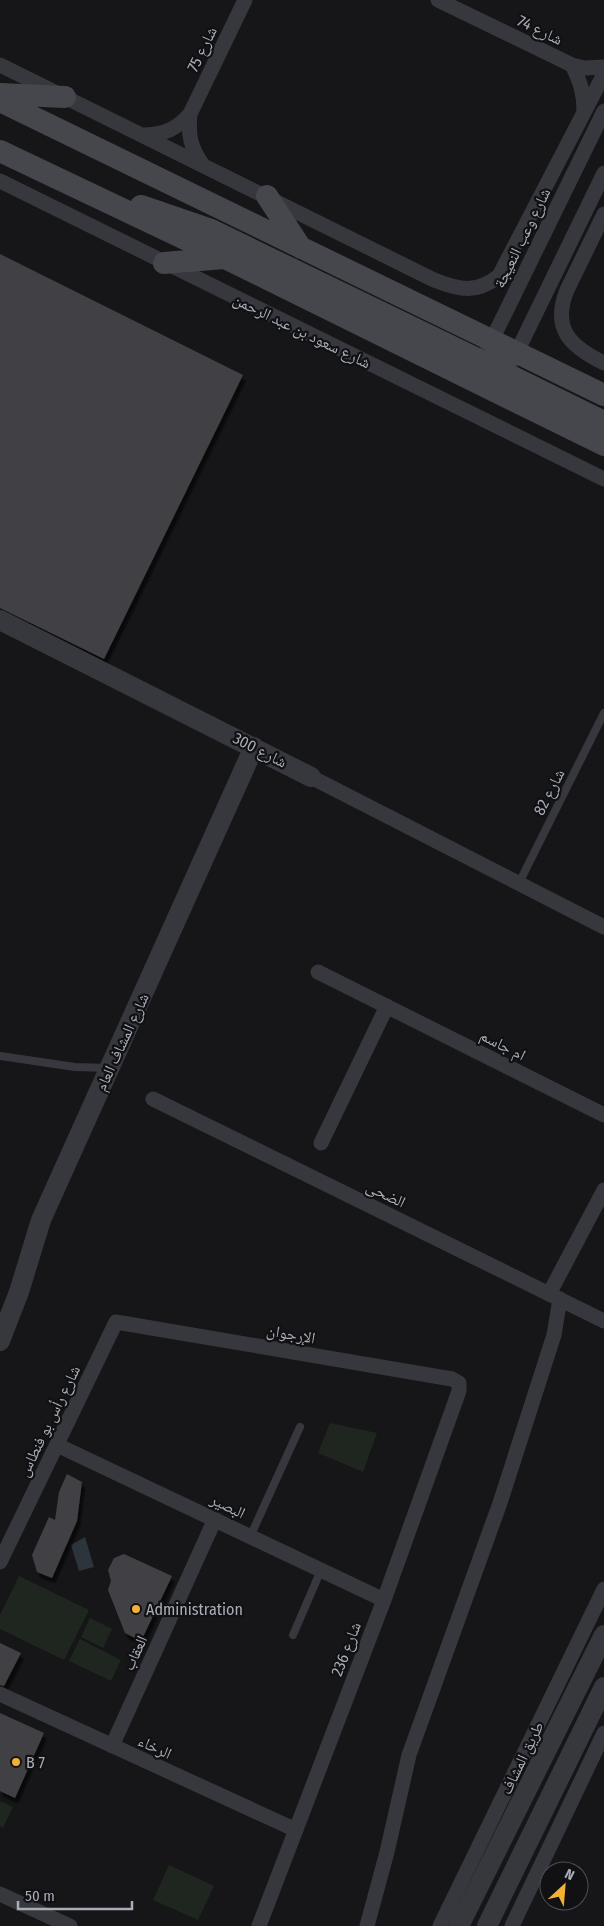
<svg xmlns="http://www.w3.org/2000/svg" width="604" height="1926" viewBox="0 0 604 1926" font-family="'Fira Sans Condensed','Noto Naskh Arabic',sans-serif">
	<defs>
		<filter id="shadow"><feDropShadow dx="3" dy="5.5" stdDeviation="1" flood-color="#0009"/></filter>
	</defs>
	<rect width="100%" height="100%" fill="#161618"/>
	<!-- green -->
	<path fill="#1e261f" d="M330,1423l47,10 -14,39 -45,-19z
		M19,1576l70,34 -25,50 -64,-31v-14z
		M90,1618l22,11 -9,19 -22,-11z
		M80,1639l41,21 -10,21 -42,-20z
		M0,1801l13,6 -10,21 -3,-2z
		M169,1865l45,21 -16,34 -45,-20z"/>
	<!-- water -->
	<path fill="#2c353c" d="M85,1537l9,30 -15,4 -8,-26z"/>
	<!-- building -->
	<path fill="#404145" filter="url(#shadow)" d="M0,254l243,121 -139,284 -104,-51z
		M67,1474l15,8 -5,39 -25,57 -15,-6 -5,-17 17,-38 6,3 4,-28z
		M124,1554l48,22 -29,61 -8,1 -10,-5 -17,-43 3,-9 -3,-11 6,-12z
		M0,1643l21,10 -17,33 -4,-1z
		M0,1713l44,20 -29,65 -15,-7z"/>
	<g fill="none" stroke-linecap="round" stroke-linejoin="round">
		<!-- service -->
		<path stroke="#37383d" stroke-width="8" d="M519,883l85,-170
			M0,1056l75,11 33,1
			M250,1537l50,-110
			M293,1635l28,-65"/>
		<!-- minor -->
		<path stroke="#37383d" stroke-width="15" d="M438,0l134,65 12,3 20,-1
			M0,65l434,215c26,10 42,14 65,-4l105,-202
			M572,65c8,16 12,28 12,46
			M190,114c-2,21 0,32 12,50
			M145,135c21,-1 31,-6 45,-21l55,-114
			M0,181l604,298
			M604,214l-37,76c-16,39 4,57 37,73
			M488,348l116,-237
			M513,360l91,-187
			M311,777l293,150
			M318,972l286,143
			M153,1099l451,222
			M321,1143l66,-137
			M549,1294l55,-104
			M57,1445l327,155
			M0,1562l116,-240 336,57 7,4v8l-75,209 -125,326
			M0,1694l296,136
			M112,1746l103,-227
			M0,1894l70,32
			M367,1926l20,-74 22,-97 91,-252 54,-168 6,-36
			M440,1926l164,-337
			M512,1926l92,-193"/>
		<!-- tertiary -->
		<path stroke="#37383d" stroke-width="20" d="M0,620l311,157
			M0,1341l19,-49 22,-72 213,-473
			M459,1926l145,-291
			M487,1926l117,-239"/>
		<!-- secondary -->
		<path stroke="#45474d" stroke-width="22" d="M0,94l65,3
			M0,101l604,294
			M0,151l225,107 379,187
			M267,196l34,52
			M141,206l70,24 270,131h15l21,-8
			M164,263l60,-5
			M479,376l9,-3 19,1 97,48"/>
	</g>
	<!-- markers -->
	<g fill="#f2b134" stroke="#111113" stroke-width="2">
		<circle cx="136" cy="1609" r="5"/>
		<circle cx="16" cy="1762" r="5"/>
	</g>
	<g text-anchor="middle" dominant-baseline="central" stroke-width="4.5" stroke-linejoin="round" paint-order="stroke">
		<!-- street labels -->
		<g font-size="16" fill="#a8adb8" stroke="#111113">
			<text transform="translate(540 30) rotate(26)">شارع 74</text>
			<text transform="translate(202 49) rotate(-64)">شارع 75</text>
			<text transform="translate(522 238) rotate(-64)">شارع وعب النعيجة</text>
			<text transform="translate(302 331) rotate(26)">شارع سعود بن عبد الرحمن</text>
			<text transform="translate(260 750) rotate(27)">شارع 300</text>
			<text transform="translate(549 792) rotate(-63)">شارع 82</text>
			<text transform="translate(122 1042) rotate(-65)">شارع المشاف العام</text>
			<text transform="translate(503 1045) rotate(27)">ام جاسم</text>
			<text transform="translate(386 1194) rotate(26)">الضحى</text>
			<text transform="translate(291 1334) rotate(10)">الإرجوان</text>
			<text transform="translate(49 1421) rotate(-64)">شارع رأس بو فنطاس</text>
			<text transform="translate(228 1506) rotate(26)">البصير</text>
			<text transform="translate(346 1649) rotate(-69)">شارع 236</text>
			<text transform="translate(135 1653) rotate(-65)">العقاب</text>
			<text transform="translate(155 1747) rotate(25)">الرخاء</text>
			<text transform="translate(522 1758) rotate(-64)">طريق المشاف</text>
		</g>
		<!-- poi labels -->
		<g font-size="16" fill="#a8adb8" stroke="#111113" text-anchor="start">
			<text x="146" y="1609">Administration</text>
			<text x="26" y="1762">B 7</text>
		</g>
	</g>
	<!-- north arrow -->
	<g transform="translate(564 1886) rotate(26)"><circle r="24" fill="#111113" stroke="#4d4f55"/>
	<path d="M0-4L9 19L0 12L-9 19Z" fill="#f2b134"/>
	<text y="-8" font-size="14" font-weight="bold" text-anchor="middle" fill="#a8adb8">N</text>
	</g>
	<!-- scale -->
	<path d="M18 1901v8h114v-8" fill="none" stroke="#a8adb8" stroke-width="2.5"/>
	<text x="25" y="1901" font-size="15" fill="#a8adb8" stroke="#111113" stroke-width="4" paint-order="stroke">50 m</text>
</svg>
